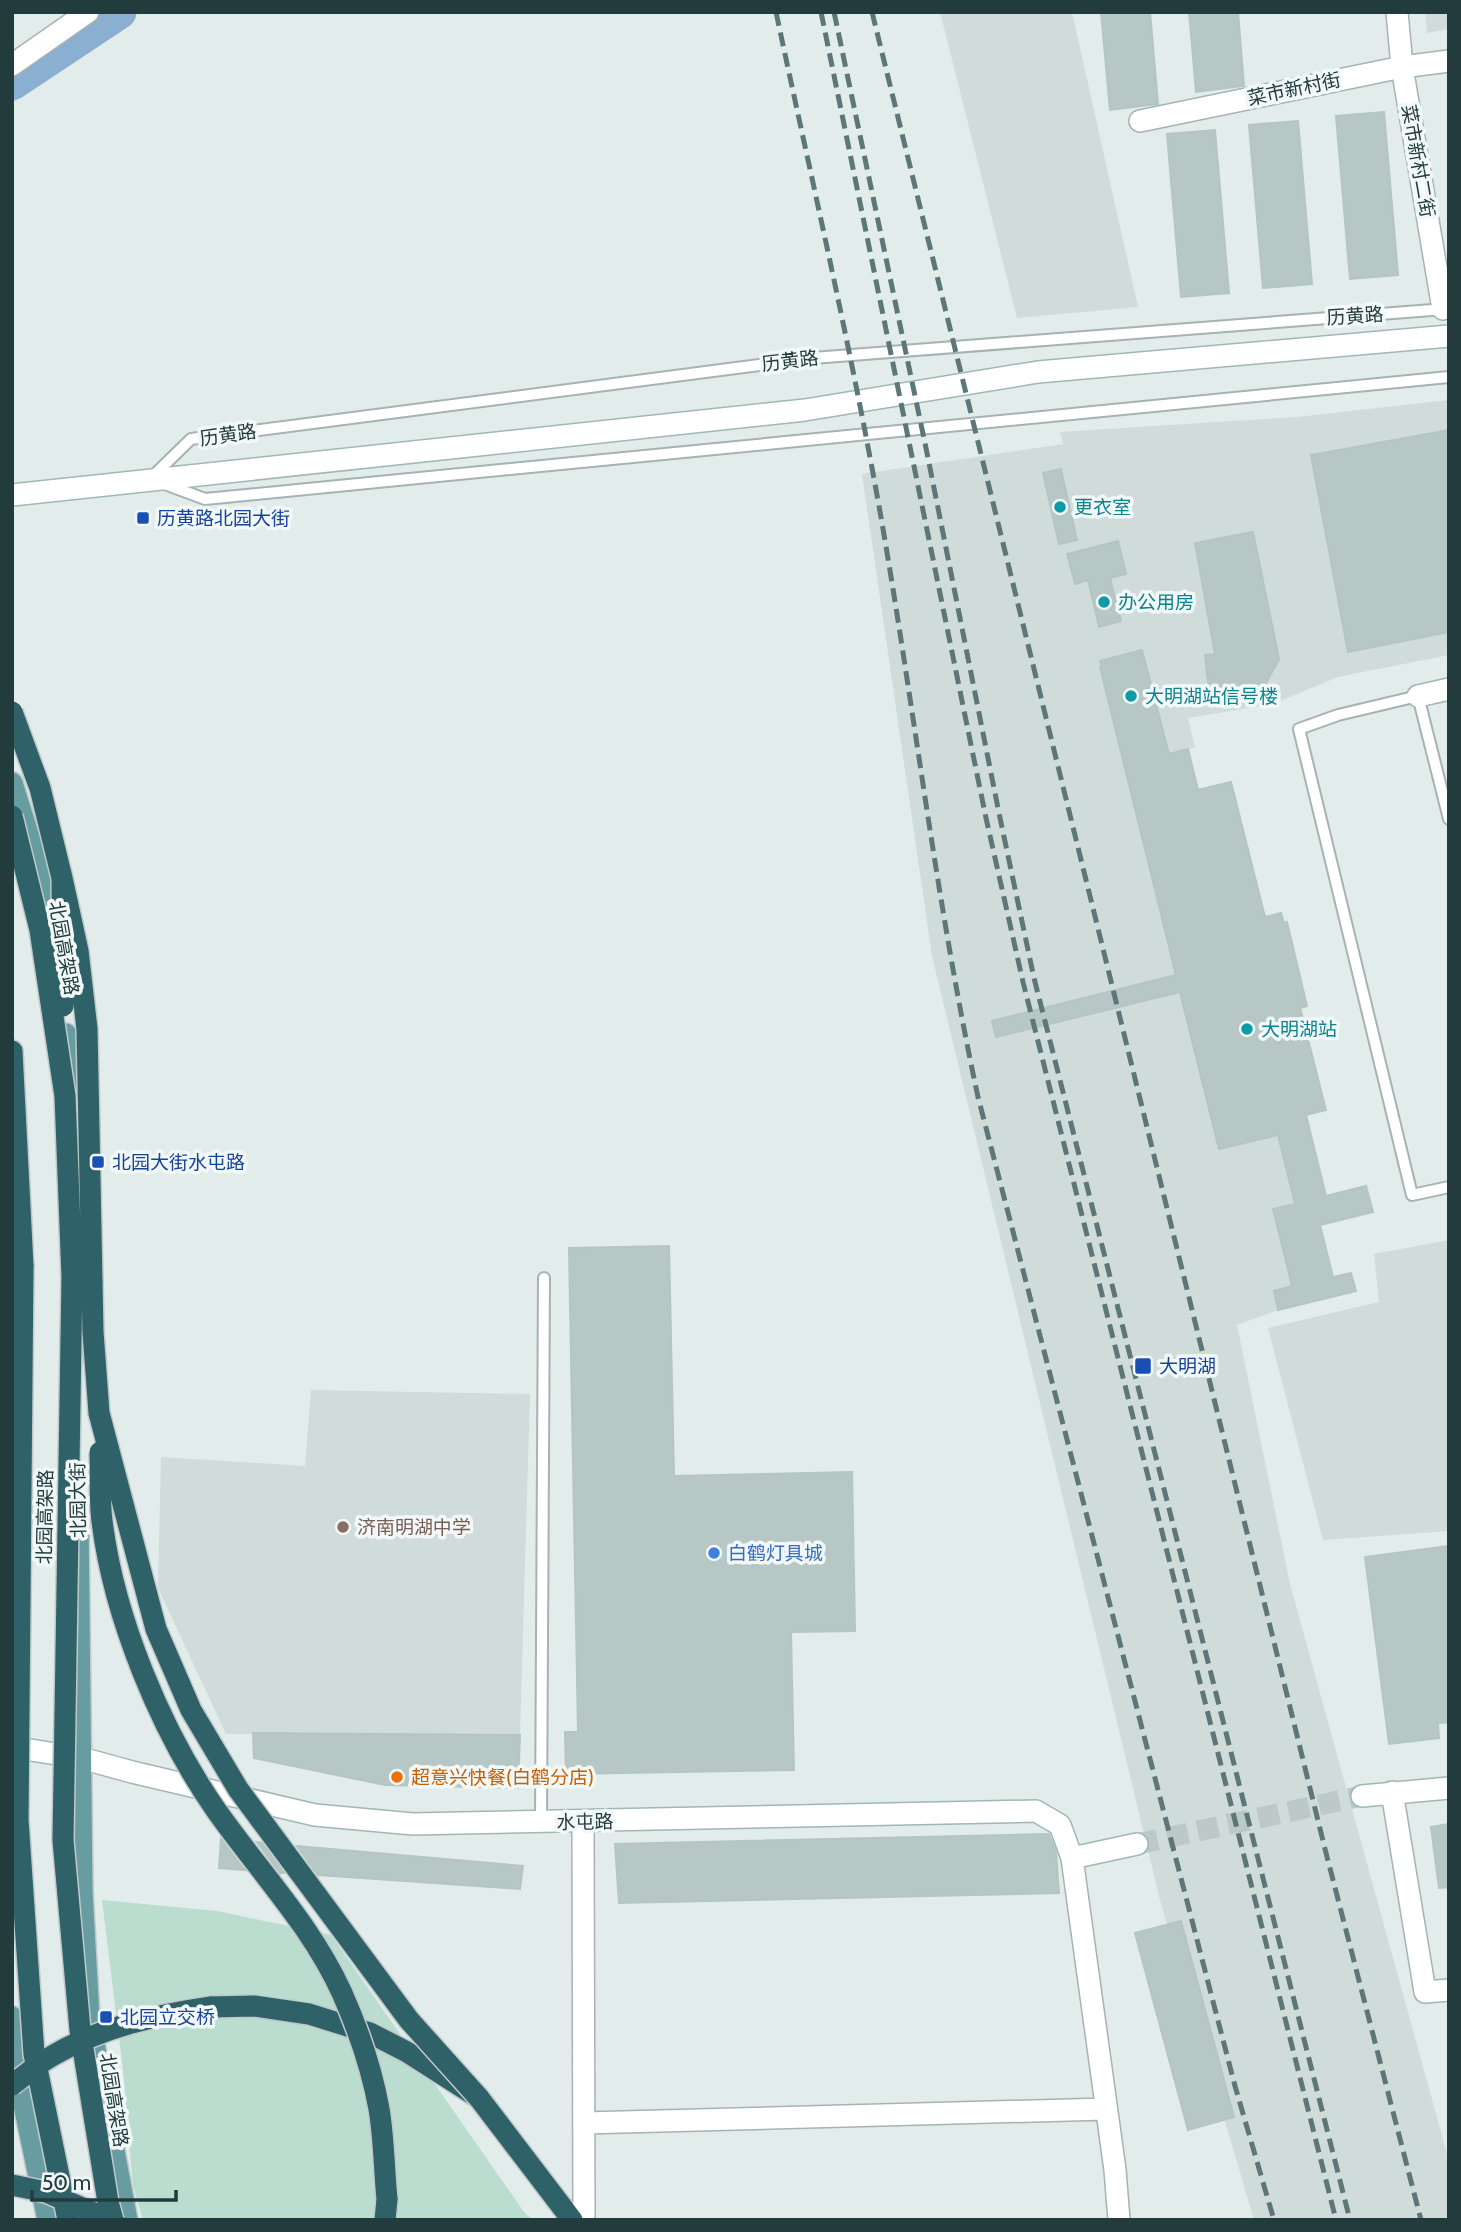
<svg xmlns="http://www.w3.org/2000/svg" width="1461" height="2232" viewBox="0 0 1461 2232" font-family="Cabin,'Noto Sans SC',sans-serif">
	<rect width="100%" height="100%" fill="#e2eceb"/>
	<!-- built -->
	<path fill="#d0dcda" d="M940,12h132l66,295 -121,11z
		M1425,12h24v17l-22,4z
		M1449,400v255l-111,22 -65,27 -85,14 7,29 -6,2 9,40 33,-7 34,135 16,-4 3,10 3,-1 20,84 -6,3 25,101 -20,6 20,79 40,-9 7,26 -53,13 13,52 18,-4 5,18 -78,19 -41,15 53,259 159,577v59h-195l-94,-320 -228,-944 -70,-482 201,-30 -3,-12 237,-15z
		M1449,1240v291l-126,9 -55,-212 111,-26 -5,-48z
		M311,1390l219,4 -10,341 -294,-1 -68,-146 3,-131 144,9z"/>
	<!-- green -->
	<path fill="#bbddcf" d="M102,1900l115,11 114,24 193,277 9,8h-390l-10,-34 -10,-116z"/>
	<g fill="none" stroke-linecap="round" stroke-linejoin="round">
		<!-- river -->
		<path stroke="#8bafd0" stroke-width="35" d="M12,83l107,-71"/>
	</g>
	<!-- building -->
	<path fill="#b7c7c5" stroke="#b4c5c4" stroke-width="2" d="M1101,12h49l8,92 -48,6z
		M1189,12h49l6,74 -48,6z
		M1384,112l14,163 -48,4 -14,-163z
		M1298,121l14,163 -49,4 -14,-163z
		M1215,130l14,163 -48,4 -14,-163z
		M1449,430v202l-101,20 -37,-197z
		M1061,469l16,71 -18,4 -16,-71z
		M1253,532l26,127 -13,24 -57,8 -4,-36 10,-1 -20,-111z
		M1118,541l8,33 -16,4 11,43 -22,6 -11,-47 -13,4 -8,-30z
		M1142,650l27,104 19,-5 10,41 33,-8 34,135 16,-4 3,10 3,-1 20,84 -7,2 26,102 -20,5 20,81 40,-10 7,26 -53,13 13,52 18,-4 5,18 -78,19 -4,-19 18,-5 -19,-77 22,-5 -17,-69 -59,14 -39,-157 -184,45 -4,-16 184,-46 -76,-308h2l-2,-6z
		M669,1246l5,230 178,-4 3,159 -64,1 3,138 -228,4 -1,-42h13l-9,-484z
		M1449,1546v176l-11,1 1,15 -50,6 -24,-187z
		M253,1733l267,2 -2,53 -133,-3 -131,-27z
		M1449,1824v63l-10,1 -8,-61z
		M1049,1834l7,18 3,41 -440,10 -4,-59z
		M221,1839l18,24 6,7 -26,-2z
		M257,1842l5,1 22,30h-4z
		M297,1846l226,20 -3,23 -202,-14z
		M1181,1921l53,196 -46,13 -53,-197z"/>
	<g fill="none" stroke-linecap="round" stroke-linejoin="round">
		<!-- secondary-tunnel -->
		<path stroke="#bcc9c8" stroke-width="21" stroke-dasharray="21 10" stroke-linecap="butt" d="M1137,1844l225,-48"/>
		<defs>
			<path id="lane" d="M153,476l38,-37 622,-81 632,-49
				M162,483l43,16 1244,-122
				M1449,819l-31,-123 -80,19 -39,14 113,466 37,-8
				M541,1822l3,-544"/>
			<path id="street" d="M1397,12l5,55 41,242
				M12,65l76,-53
				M1140,121l262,-54 47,-6
				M1392,1792l33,200 24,-2
				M583,1822l1,394
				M1072,1858l43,312 4,50
				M584,2123l522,-14"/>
			<path id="secondary" d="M12,495l793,-85 233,-38 411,-36
				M1418,696l31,-7
				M12,1747l69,11 51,14 183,43 98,9 623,-13 24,14 12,33 65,-14
				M1362,1796l87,-8"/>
			<path id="primary" d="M12,783l25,80 10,60
				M66,1034l7,41v28
				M78,1520l4,371 7,126 38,203
				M12,2017l11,83 25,120"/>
			<path id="highway" d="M12,1051l11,215 -3,17
				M211,2007l43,-1 55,8 61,19 37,19 72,46 93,122
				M385,2220l2,-21"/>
		</defs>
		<!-- lane casing -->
		<use href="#lane" stroke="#a5b3b3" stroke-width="14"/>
		<!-- street casing -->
		<use href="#street" stroke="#a5b3b3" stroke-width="24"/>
		<!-- secondary casing -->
		<use href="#secondary" stroke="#a0b7b7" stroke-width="24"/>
		<!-- primary casing -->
		<use href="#primary" stroke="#c1c8c9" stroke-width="24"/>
		<!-- highway casing -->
		<use href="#highway" stroke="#c1c8c9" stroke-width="24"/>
		<!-- lane -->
		<use href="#lane" stroke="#fff" stroke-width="10"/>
		<!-- street -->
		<use href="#street" stroke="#fff" stroke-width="21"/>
		<!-- secondary -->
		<use href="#secondary" stroke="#fff" stroke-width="21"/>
		<!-- primary -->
		<use href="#primary" stroke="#679da1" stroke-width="21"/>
		<!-- highway -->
		<use href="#highway" stroke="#2e6168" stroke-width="21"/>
		<!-- rail -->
		<path stroke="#5d7778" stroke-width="5" stroke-dasharray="14 7" stroke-linecap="butt" d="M776,12c36,170 76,340 106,511 33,191 55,384 96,574l257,989 39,134
			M821,12l165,806 37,164 313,1238
			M834,12l92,436 74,370 34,160 316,1242
			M872,12l453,1837 96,371"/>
		<defs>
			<path id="highway-bridge" d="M12,712l28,76 22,90 1,128
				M12,816l28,114 25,166 7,181 -9,563 17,190 28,172 5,18
				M62,878l16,73 9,78 6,303 6,81 57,216 35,81 47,79 171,231 70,78
				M23,1266l-5,554 16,234 34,166
				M100,1452c1,23 -1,47 2,69 12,97 59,210 114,289 43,61 95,115 126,183 16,36 30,77 37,116 5,29 5,60 8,90
				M12,2085c13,-10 26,-21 40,-29 49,-29 104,-41 159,-49
				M12,2185l34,7 64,28"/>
		</defs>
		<!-- highway-bridge casing -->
		<use href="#highway-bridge" stroke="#c1c8c9" stroke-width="24" stroke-linecap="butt"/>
		<!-- highway-bridge -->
		<use href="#highway-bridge" stroke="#2e6168" stroke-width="21"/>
	</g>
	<!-- markers -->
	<g fill="#0f9aa8" stroke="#f2f8f7" stroke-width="2.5">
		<circle cx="1060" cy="507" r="7"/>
		<circle cx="1104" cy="602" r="7"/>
		<circle cx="1131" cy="696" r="7"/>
		<circle cx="1247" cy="1029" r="7"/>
	</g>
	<g fill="#1a4fb4" stroke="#f2f8f7" stroke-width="2.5">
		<rect x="136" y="511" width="14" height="14" rx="3.5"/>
		<rect x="91" y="1155" width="14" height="14" rx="3.5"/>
		<rect x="1134" y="1357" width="18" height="18" rx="3.5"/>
		<rect x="99" y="2010" width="14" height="14" rx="3.5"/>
	</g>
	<circle fill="#8d6e63" stroke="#f2f8f7" stroke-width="2.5" cx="343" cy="1527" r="7"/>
	<circle fill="#3f7fe0" stroke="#f2f8f7" stroke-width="2.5" cx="714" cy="1553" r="7"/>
	<circle fill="#e8710a" stroke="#f2f8f7" stroke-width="2.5" cx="397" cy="1777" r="7"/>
	<g text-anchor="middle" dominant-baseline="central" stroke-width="7" stroke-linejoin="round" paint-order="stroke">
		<!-- street labels -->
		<g font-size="19" fill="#223b3d" stroke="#f2f8f7">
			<text transform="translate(1294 89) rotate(-12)">菜市新村街</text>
			<text transform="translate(1418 161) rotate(80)">菜市新村二街</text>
			<text transform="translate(1355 316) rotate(-4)">历黄路</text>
			<text transform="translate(790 361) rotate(-7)">历黄路</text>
			<text transform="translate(228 435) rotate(-8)">历黄路</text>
			<text transform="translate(64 948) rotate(80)">北园高架路</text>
			<text transform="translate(78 1500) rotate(-91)">北园大街</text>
			<text transform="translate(45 1517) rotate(-89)">北园高架路</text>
			<text transform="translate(585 1822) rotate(-1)">水屯路</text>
			<text transform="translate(114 2100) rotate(81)">北园高架路</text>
		</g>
		<!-- culture labels -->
		<g font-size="19" fill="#0d838f" stroke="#f2f8f7" text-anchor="start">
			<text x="1074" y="507">更衣室</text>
			<text x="1118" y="602">办公用房</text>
			<text x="1145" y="696">大明湖站信号楼</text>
			<text x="1261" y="1029">大明湖站</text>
		</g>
		<!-- transit labels -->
		<g font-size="19" fill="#164399" stroke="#f2f8f7" text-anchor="start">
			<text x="157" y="518">历黄路北园大街</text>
			<text x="112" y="1162">北园大街水屯路</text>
			<text x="1159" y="1366">大明湖</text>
			<text x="120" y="2017">北园立交桥</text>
		</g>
		<!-- education labels -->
		<g font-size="19" fill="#785e54" stroke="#f2f8f7" text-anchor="start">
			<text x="357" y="1527">济南明湖中学</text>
		</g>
		<!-- shop labels -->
		<g font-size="19" fill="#366cbe" stroke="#f2f8f7" text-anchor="start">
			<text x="728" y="1553">白鹤灯具城</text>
		</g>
		<!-- food labels -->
		<g font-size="19" fill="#c56008" stroke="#f2f8f7" text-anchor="start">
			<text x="411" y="1777">超意兴快餐(白鹤分店)</text>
		</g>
	</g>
	<!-- border -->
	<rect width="1461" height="2232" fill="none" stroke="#223b3d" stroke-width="28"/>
	<!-- scale -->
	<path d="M32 2190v10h144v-10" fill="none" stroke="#223b3d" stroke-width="3.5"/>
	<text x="42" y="2190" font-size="21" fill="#223b3d" stroke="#f2f8f7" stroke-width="5" paint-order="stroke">50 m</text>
</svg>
